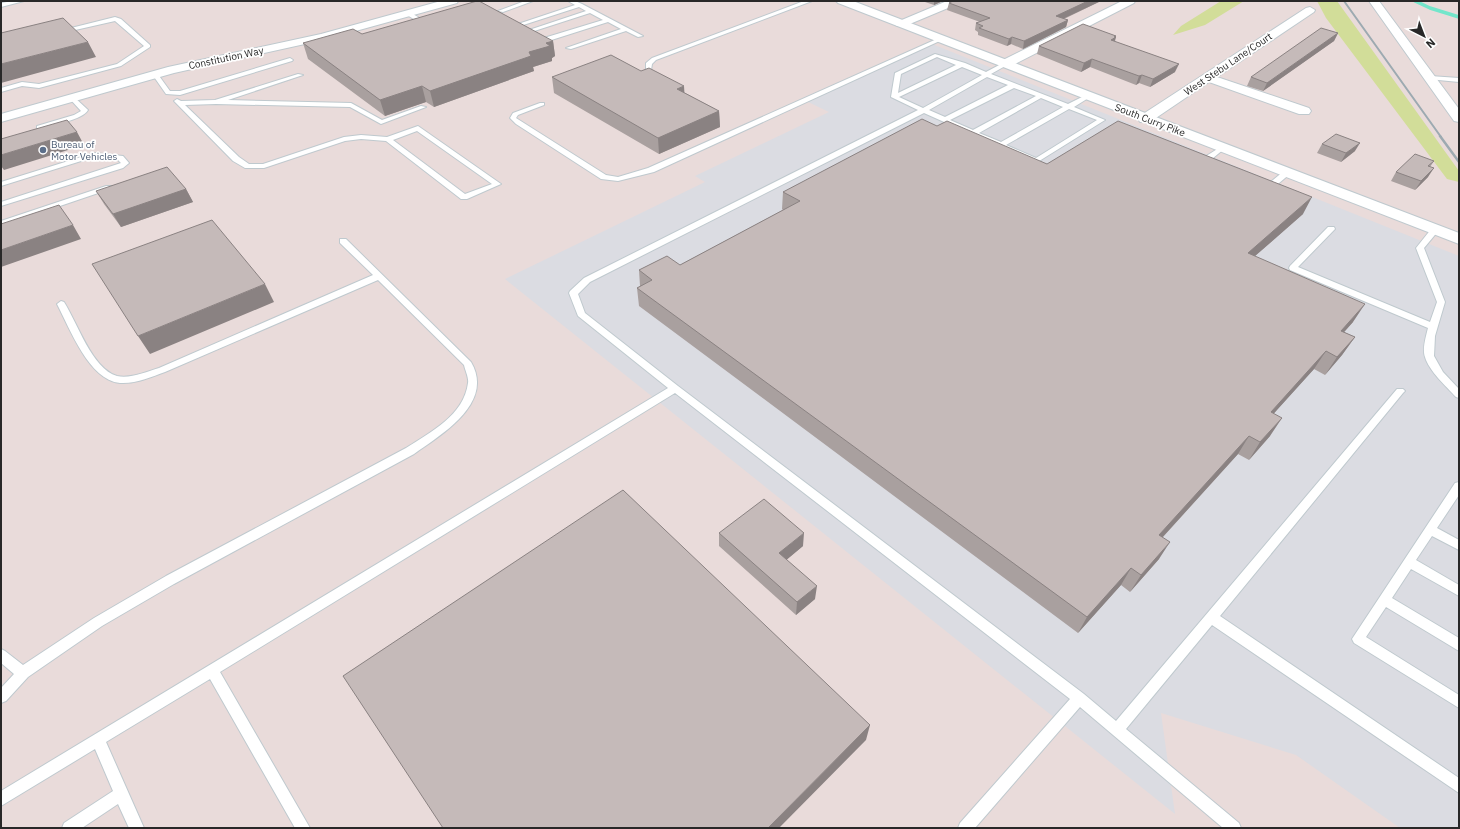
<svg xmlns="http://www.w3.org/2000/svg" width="1460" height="829" viewBox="0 0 1460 829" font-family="'IBM Plex Sans',sans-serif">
	<rect width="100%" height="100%" fill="#e9dbda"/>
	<!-- industrial -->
	<path fill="#dbdce2" d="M932,44l527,212v572h-59l-104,-73 -135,-42 14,101 -670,-535 200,-97 -10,-6 134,-64 -23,-11z"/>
	<!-- green -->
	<path fill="#d2dd99" d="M1221,1h23l-39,24 -32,10 8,-9z
		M1317,1h20l122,170v11l-12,-3 -121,-161z"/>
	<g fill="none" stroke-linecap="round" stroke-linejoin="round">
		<!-- stream -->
		<path stroke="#73e6cb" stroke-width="3.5" d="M1415,1l15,7 29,9"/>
		<defs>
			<path id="service" d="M13,1h11l-23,6v-4z
				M525,1h8l-30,11 -5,-1z
				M568,1h7l7,3 61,32 -5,1 -12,-6 -55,18 -5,-1 55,-19 -13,-7 -66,21 -8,-2 69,-21 -13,-7 -65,21 -5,-1 66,-22 -7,-4 -65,21 -5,-1 66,-22z
				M804,1h8l-156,59 -4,4 -1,6 -5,-1v-6l6,-5z
				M407,13h4l14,8 -9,4h-4v-2l5,-2 -10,-6z
				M115,17l6,2 29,26v2l-29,19 -82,22 -17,-2 -21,6v-4l21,-6 17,2 78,-20 27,-18 -29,-25 -53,12 -3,-2z
				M939,38l5,1 -290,133 -36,9 -17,-2 -85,-55 -6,-6 3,-5 27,-10h4v2l-26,10 -2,3 90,57 12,2 30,-9z
				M935,54l30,9 21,9 17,-9h4v2l-16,9 77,30 18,-9h4v2l-16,10 31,13 -69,43 -112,-50 -334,169 -12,12 7,19 93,73 406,308 32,27 281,-332h6l2,2 -2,2 -183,223 239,162v15l-247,-168 -86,104 113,94 2,5h-18l-143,-121 -105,121h-17l2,-5 110,-124 -395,-306 -455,279 90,156h-15l-85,-149 -104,63 38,86h-15l-11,-24 -36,24h-20l2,-5 49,-32 -18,-42 -94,57v-15l667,-403 -90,-72 -9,-23 1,-2 14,-13 334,-168 -27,-13 4,-24zM937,57l19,8 -58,28 3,-19zM962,67l20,8 -59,33 -24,-11zM987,77l21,8 -63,32 -16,-7zM1014,88l22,8 -63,34 -23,-10zM1041,98l22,9 -62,35 -22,-9zM1069,109l28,11 -61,38 -30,-13z
				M290,58l3,2 -1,1 -112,34 -14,-1 -14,-20 5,-1 13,18h10z
				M298,74l5,1 -75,25 123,3 31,17 39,-14 5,1 -45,17 -31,-17 -134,-3 -31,1 54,52 10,7h14l81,-27 17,-2 26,2 31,-11 83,58 -34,15h-6l-75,-58 -25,-2 -16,2 -81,27h-19l-12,-7 -59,-60 3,-2 4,2 34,-1zM417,131l75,53 -27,10 -72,-54z
				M1430,76l29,2v4l-31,-3 -1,-1z
				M70,97h4l13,12 1,1c-5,10 -36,15 -47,18h-4v-2l37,-11 7,-4 -11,-12z
				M1222,146l2,1v2l-17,14v5h-6l-2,-6 1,-2z
				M94,153l29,3 6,7 -6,5 -122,38v-4l120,-39 -3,-3 -24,-3 -93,29v-4z
				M1284,171h6l1,2 -19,16 -11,1v-4l6,-1z
				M106,186h6l1,2 -112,38v-5z
				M1328,227h6l1,2 -37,38 132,55 7,-20 -21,-54 16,-20h6l1,2 -15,18 21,54 -10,34 -1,20 9,16 16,17v9l-3,-1c-10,-11 -27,-26 -31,-40 -3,-8 1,-21 3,-29l-138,-58 -1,-2 1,-2z
				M340,239h6l125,123c24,41 -29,72 -57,92l-240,130 -72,42 -74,51 -22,24 -5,2v-15l13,-14 -13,-11v-14l4,2 18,14 71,-47 72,-42 240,-128c25,-16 58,-33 62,-65 1,-5 -3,-13 -4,-18l-86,-85 -213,92c-14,5 -29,12 -45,11 -31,-3 -50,-54 -63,-79l4,-3 3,1c13,20 28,67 53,74 13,3 29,-4 42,-8l214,-93 -33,-32z
				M1459,482v13l-22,33 22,12v10l-27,-14 -16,24 43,25v11l-48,-27 -19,29 67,40v13l-73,-44 -20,30 93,58v13l-105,-65 -2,-4 103,-156z"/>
			<path id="minor" d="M441,1h17l-1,2 -134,37 -149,33 -173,49v-8l167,-47 153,-33z
				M947,1h14l-1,2 -55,23h-8l-2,-2 2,-2z
				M1122,1h13l-1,2 -125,64h-8l-2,-3 2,-3z
				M1369,1h10l80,108v13l-5,-1z
				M1310,7l5,3 -1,2 -97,65 92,31 2,3 -2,3h-10l-90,-32 -59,40h-10l-2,-3 2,-3 166,-108z"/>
			<path id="secondary" d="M836,1h17l606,232v11l-621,-241z"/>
		</defs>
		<!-- service casing -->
		<use href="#service" stroke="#bfc9ce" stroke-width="2"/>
		<!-- minor casing -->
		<use href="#minor" stroke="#bfc9ce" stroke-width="2"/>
		<!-- secondary casing -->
		<use href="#secondary" stroke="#bfc9ce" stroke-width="2"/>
		<!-- service -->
		<use href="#service" fill="#fff" fill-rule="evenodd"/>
		<!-- minor -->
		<use href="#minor" fill="#fff" fill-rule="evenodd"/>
		<!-- secondary -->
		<use href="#secondary" fill="#fff" fill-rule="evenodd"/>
		<!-- rail-far1 -->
		<path stroke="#9daab1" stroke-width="2" d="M1344,1l97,136"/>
		<!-- rail -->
		<path stroke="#9daab1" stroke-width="2.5" d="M1440,136l19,26"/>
	</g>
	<!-- wall -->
	<path fill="#a9a09f" d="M922,1h21l-9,4z
		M953,1h148l-37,18 4,1 -2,7 -43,22 -12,-5 -4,2 -29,-11v-3l-3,-2 1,-7 4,-1 -33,-12 2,-7z
		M1338,33l-4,8 -71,50 -16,-5 4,-9z
		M362,34l191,7 2,15 -3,2v3l-19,6 1,4 -100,36 -8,-5 -41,14 -77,-57 -5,-16z
		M1116,36l-1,6 60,30 -25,15 -11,-4 -3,2 -46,-18 -9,5 -44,-18 2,-8z
		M552,77l133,16 34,18 1,16 -61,27 -105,-61z
		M937,126l110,38 256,50 -48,42 98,66 -9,10 11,5 -13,18 -17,20 -11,-6 -40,44 -4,23 -21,24 -11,-6 -75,83 -4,22 -29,33 -9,-7 -43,48 -439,-327 -2,-18 3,-2 -1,-16 41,-5 103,-55 -1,-1 1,-17z
		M1322,144l33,7 -14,11 -24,-9z
		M1434,161l-4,6 -2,10 -13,13 -24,-9 5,-9z
		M186,189l7,13 -72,25 -17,-23 -8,-13z
		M719,533l84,13 -17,14 29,39 -19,16 -77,-69z"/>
	<!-- shaded-wall -->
	<path fill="#8a8282" d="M934,1h9l-9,4z
		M1088,1h13l-47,22 2,-7z
		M1068,20l-2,7 -43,22 1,-8z
		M1338,33l-4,8 -71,50 4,-8z
		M1116,36l-1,2 1,-1 -3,8 -2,-5z
		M1012,37l-1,7 -4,2 2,-7z
		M553,41l2,15 -3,2v3l-19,6 1,4 -100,36 -4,-16 99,-39 17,-9z
		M88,42l8,15 -95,26v-19z
		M1092,59l-2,8 -9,5 3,-9z
		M1179,64l-4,8 -25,15 3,-8z
		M1142,75l-3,8 -3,2 3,-9z
		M422,86l4,16 -41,14 -5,-16z
		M684,86l1,16 -8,-13z
		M719,111l1,16 -61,27 -1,-16z
		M77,132l7,13 -80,25 -3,-4v-11z
		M1360,143l-5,8 -14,11 5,-9z
		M1434,168l-6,9 -13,13 6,-9z
		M186,189l7,13 -72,25 -8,-13z
		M1312,197l-9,17 -64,56 9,-17z
		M73,225l8,14 -80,28v-17z
		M265,284l9,18 -124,52 -12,-18z
		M1365,304l-12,18 -24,27 12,-18z
		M1355,337l-13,18 -17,20 12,-18z
		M1326,351l-12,18 -55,61 12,-18z
		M1282,418l-12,18 -21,24 11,-18z
		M1249,436l-11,18 -89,98 10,-17z
		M804,533l-1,13 -25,21 1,-14z
		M1170,542l-11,17 -29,33 11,-17z
		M1131,568l-10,17 -43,48 9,-16z
		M817,586l-2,13 -19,16 1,-13z
		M870,725l-4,15 -87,88h-11z"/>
	<!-- building -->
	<path fill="#c5bab9" stroke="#8a8282" d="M477,1h2l74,40 -7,2 4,3 -21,6 2,4 -101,35 -8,-5 -42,14 -77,-57 50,-14 9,5z
		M953,1h135l-32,15 12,4 -44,21 -12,-4 -3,2 -30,-11 4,-2 -7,-3 14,-5 -41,-15z
		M63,18l25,24 -87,22v-31z
		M1083,24l33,12 -2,1h2l-5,3 68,24 -26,15 -11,-4 -3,1 -47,-17 -8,4 -45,-17z
		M1321,28l17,5 -71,50 -16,-6z
		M611,55l30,16 8,-3 35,18 -7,3 42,22 -61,27 -106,-61z
		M922,119l15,7 10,-5 100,43 71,-43 194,76 -64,56 117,51 -24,27 14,6 -18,20 -11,-6 -55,61 11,6 -22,24 -11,-6 -90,99 11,7 -29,33 -10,-7 -44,49 -450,-329 15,-8 -13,-10 28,-14 13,9 120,-64 -17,-9z
		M67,120l10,12 -76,23v-16z
		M1336,134l24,9 -14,10 -24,-9z
		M1415,154l19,7 -6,5 6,2 -13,13 -25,-9z
		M167,167l19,22 -73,25 -17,-23z
		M59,205l14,20 -72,25v-26z
		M212,220l53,64 -127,52 -46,-72z
		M623,490l247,235 -102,103h-325l-100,-152z
		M764,499l40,34 -25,20 38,33 -20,16 -78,-69z"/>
	<!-- markers -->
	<circle fill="#5c6f8a" stroke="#fff" stroke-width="1.5" cx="43" cy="150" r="4"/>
	<g text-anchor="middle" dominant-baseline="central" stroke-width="3.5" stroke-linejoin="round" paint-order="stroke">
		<!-- far-street labels -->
		<g font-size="10" fill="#282828" stroke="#fff">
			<text transform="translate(226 58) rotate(-12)">Constitution Way</text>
			<text transform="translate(1228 64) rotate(-34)">West Stebu Lane/Court</text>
			<text transform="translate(1150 120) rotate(21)">South Curry Pike</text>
		</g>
		<!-- far-service labels -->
		<g font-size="10" fill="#4e5e75" stroke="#fff" text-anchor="start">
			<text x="51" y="144">Bureau of<tspan x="51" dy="12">Motor Vehicles</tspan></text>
		</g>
	</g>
	<!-- border -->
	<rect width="1460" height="829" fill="none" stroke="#282828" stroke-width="4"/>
	<!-- north arrow -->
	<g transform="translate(1424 36) rotate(138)" stroke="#ffffff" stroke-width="3" paint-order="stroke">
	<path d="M0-3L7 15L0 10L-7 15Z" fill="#282828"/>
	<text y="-6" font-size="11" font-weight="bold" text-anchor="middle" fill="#282828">N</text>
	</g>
</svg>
